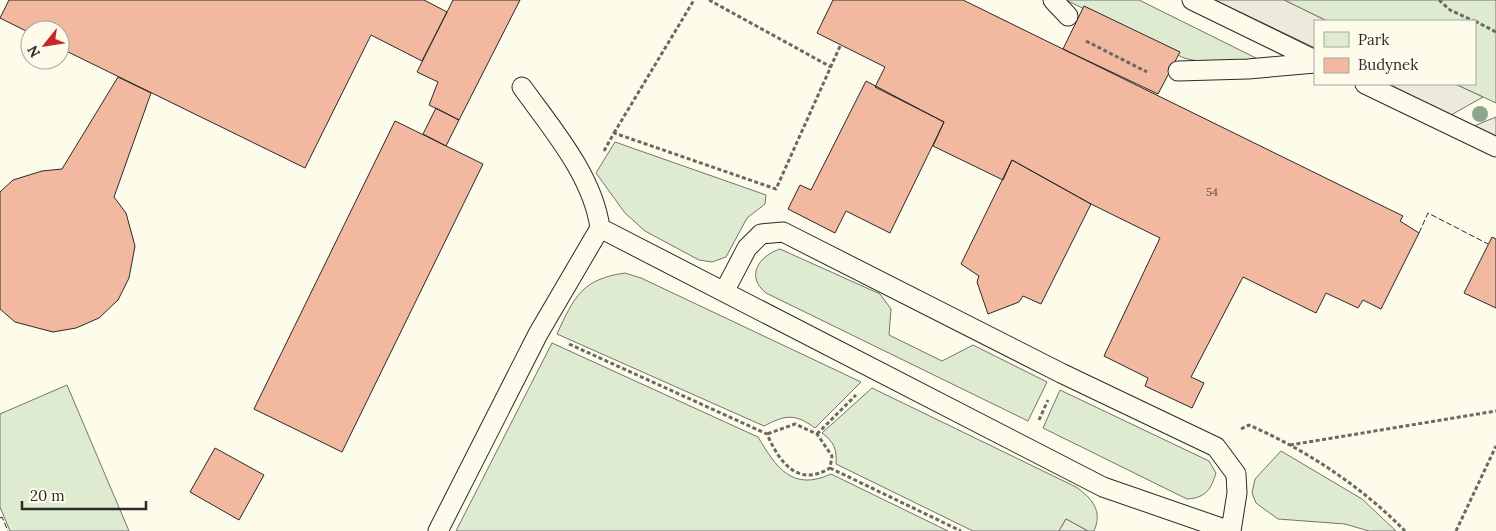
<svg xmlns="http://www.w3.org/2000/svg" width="1496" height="531" viewBox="0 0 1496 531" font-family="Lora,serif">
	<rect width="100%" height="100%" fill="#fdfbea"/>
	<!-- green -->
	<path fill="#deebd1" stroke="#74746e" d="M1066,0h73l119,59c-24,1 -50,6 -74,-1z
		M1284,0h212v103l-41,-19h20v-63h-148z
		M615,142l151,53 -1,9 -18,14 -21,39 -14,5 -13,-2 -54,-29 -20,-18 -29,-40z
		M780,249l100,45 11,15 -2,26 53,26 31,-16 74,37 -19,39 -262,-128c-21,-17 -7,-37 14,-44z
		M625,273l16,5 220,104 -46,46c-20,-15 -30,-13 -51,-2l-207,-92c17,-37 25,-55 68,-61z
		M552,343l206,94c18,30 34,55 73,37l117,57h-492z
		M67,385l62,146h-119l-10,-24v-93z
		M872,388l204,99c16,11 27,24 18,44h-6l-22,-12 -7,12h-86l-137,-67c1,-15 -2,-22 -14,-31z
		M1060,390l149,71 7,12c-5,16 -10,25 -29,26l-144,-71z
		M1281,451l81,48 34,32h-27l-24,-7 -67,-5 -22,-16 -4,-10 3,-14z"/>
	<!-- parking -->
	<path fill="#eceadb" stroke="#74746e" d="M1215,0h69l43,21h-12v27z
		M1388,84h67l28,13 -32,18z
		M1496,117v20l-22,-11z
		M1066,519l22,12h-29z"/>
	<!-- building -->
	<path fill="#f2b8a0" stroke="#2b2b2b" d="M9,0h415l23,12 -25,49 -51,-26 -66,133 -245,-120v-18h-30v3l-30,-15z
		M453,0h67l-61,120 -30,-15 9,-23 -21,-10z
		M833,0h130l440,216 -3,5 19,12 -38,76 -18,-9 -5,8 -32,-15 -10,20 -73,-36 -52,100 13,6 -12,25 -47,-22 3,-8 -44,-22 56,-118 -69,-34 -79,-44 -9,20 -70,-34 11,-24 -69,-35 10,-20 -68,-34z
		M1084,6l96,46 -22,42 -95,-45z
		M118,77l33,16 -37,104 12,16 9,33 -6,32 -11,22 -19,18 -23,10 -23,4 -38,-10 -15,-13v-117l13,-12 29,-9 20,-2z
		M866,81l78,41 -54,111 -44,-22 -11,22 -47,-24 12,-24 11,5z
		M436,108l23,12 -13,26 -23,-12z
		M395,121l88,43 -141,288 -88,-43z
		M1012,160l79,44 -50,100 -18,-8 -4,6 -31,12 -11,-32 2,-6 -18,-12z
		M1492,237l4,2v69l-32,-15z
		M215,448l49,27 -25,45 -49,-28z"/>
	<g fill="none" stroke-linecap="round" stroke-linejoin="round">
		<defs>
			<path id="lane" d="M1053,0l15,16
				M1192,0l123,60
				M1178,71l70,-2 67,-6
				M1365,84l131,63
				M522,87c30,42 71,89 78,141
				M724,292l23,-44 14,-14 22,-2 278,141 155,74 20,27 1,19 -6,38
				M438,531l100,-197 62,-106 503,259 127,44"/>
		</defs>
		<!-- lane casing -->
		<use href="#lane" stroke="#2b2b2b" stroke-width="21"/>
		<!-- path -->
		<path stroke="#6a6964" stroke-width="3" stroke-dasharray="4 2.5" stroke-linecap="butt" d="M709,0l122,67
			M1439,0l11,10 24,11
			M1475,21l21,11
			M1086,41l61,31
			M614,133l80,-133
			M604,151l10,-18 162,56 65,-145
			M569,344l198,90c12,28 31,54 63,34l2,-12 -15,-22 -22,-10 -28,10
			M1039,420l9,-20
			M1241,429l8,-4c57,25 112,61 156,106
			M817,434l39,-39
			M1290,445l206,-34
			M830,468l131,63
			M1456,531l40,-85"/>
		<!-- lane -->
		<use href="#lane" stroke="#fdfbea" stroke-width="19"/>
		<!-- fence -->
		<path stroke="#2b2b2b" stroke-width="1" stroke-dasharray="6 2.5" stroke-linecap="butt" d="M1419,233l9,-20 60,31
			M0,518l2,-1 6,14"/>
	</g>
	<!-- trees -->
	<circle fill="#8ea78a" cx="1480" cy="114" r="8"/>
	<g text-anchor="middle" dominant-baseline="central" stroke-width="4" stroke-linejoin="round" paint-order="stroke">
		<!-- number labels -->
		<g font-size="11" fill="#5d4e48">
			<text x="1212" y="192">54</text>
		</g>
	</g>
	<!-- legend -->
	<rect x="1314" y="20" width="162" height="65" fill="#fdfbea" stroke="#a9a89e"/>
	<rect x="1324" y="32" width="25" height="15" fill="#deebd1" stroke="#a9a89e"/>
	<text x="1358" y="45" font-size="15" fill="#2b2b2b">Park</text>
	<rect x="1324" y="58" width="25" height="15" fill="#f2b8a0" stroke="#a9a89e"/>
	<text x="1358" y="70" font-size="15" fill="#2b2b2b">Budynek</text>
	<!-- north arrow -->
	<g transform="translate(45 45) rotate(240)"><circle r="24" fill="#fdfbea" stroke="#a9a89e"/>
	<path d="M0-4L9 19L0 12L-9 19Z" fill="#c62828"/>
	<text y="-8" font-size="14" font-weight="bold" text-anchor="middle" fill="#2b2b2b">N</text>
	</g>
	<!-- scale -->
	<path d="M22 501v8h124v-8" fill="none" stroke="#2b2b2b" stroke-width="2.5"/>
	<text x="30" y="501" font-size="15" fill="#2b2b2b" stroke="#fdfbea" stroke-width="4" paint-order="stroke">20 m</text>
</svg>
